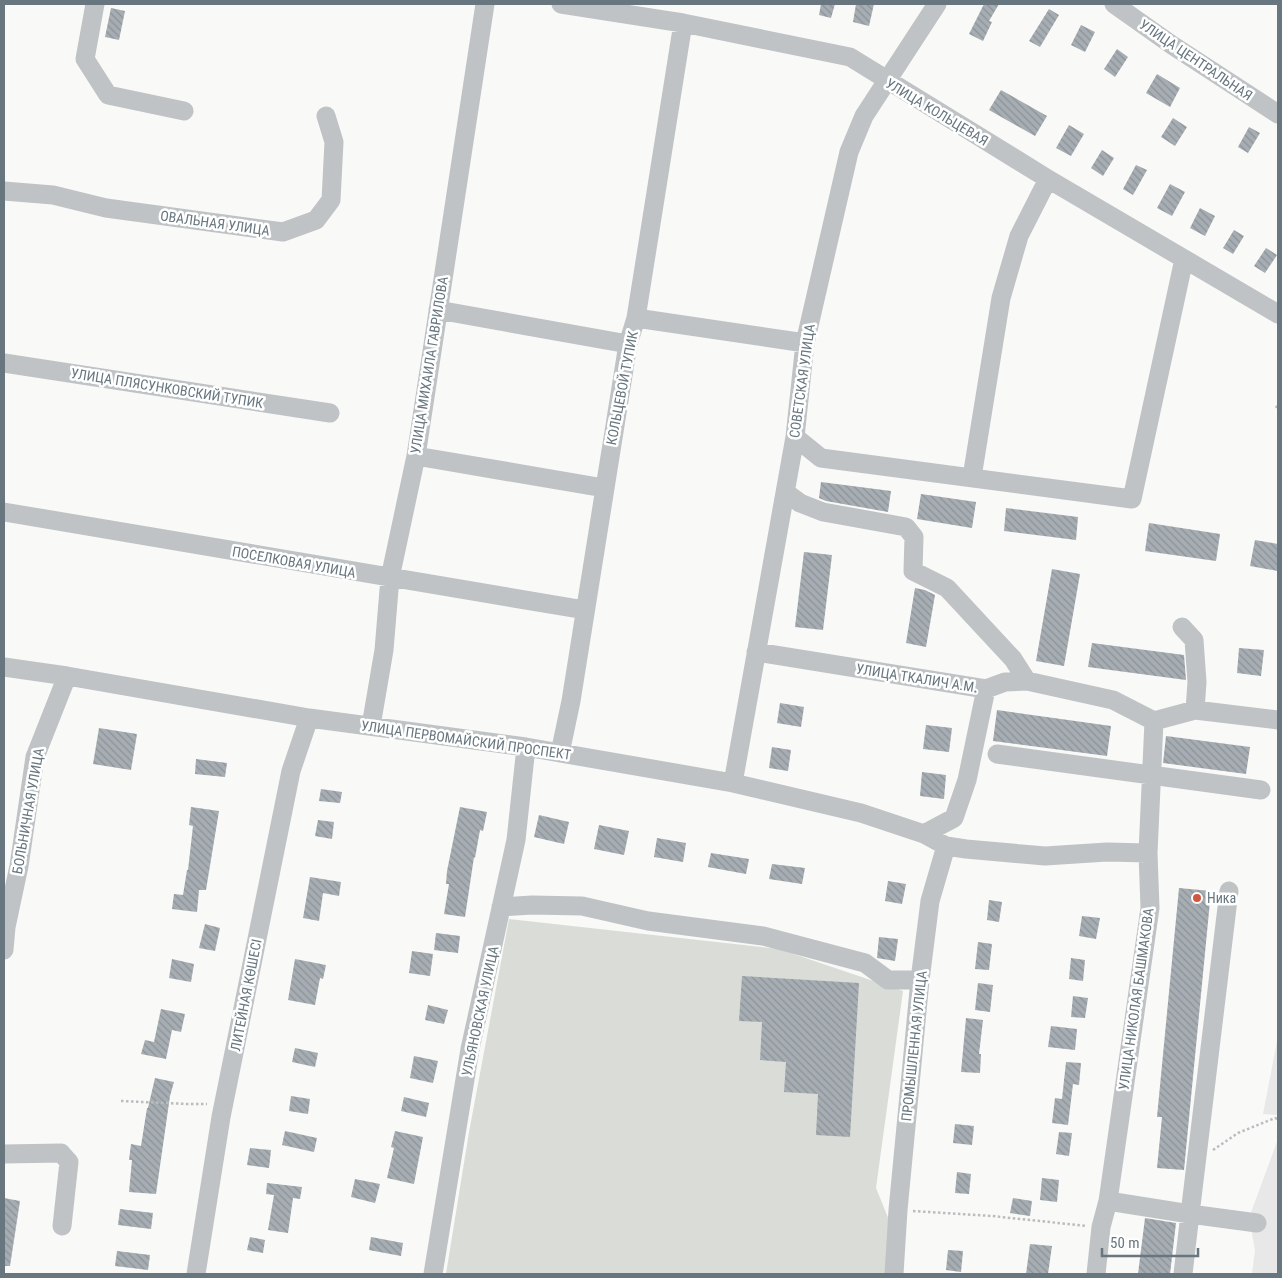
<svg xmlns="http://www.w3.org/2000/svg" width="1282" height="1278" viewBox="0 0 1282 1278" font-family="'Roboto Condensed',sans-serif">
	<defs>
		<pattern id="building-back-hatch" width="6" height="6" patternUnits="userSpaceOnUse" patternTransform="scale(1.25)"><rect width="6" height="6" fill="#a7aeb3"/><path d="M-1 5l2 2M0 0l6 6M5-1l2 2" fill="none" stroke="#8c9297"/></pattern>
	</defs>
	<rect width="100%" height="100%" fill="#f9f9f7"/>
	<!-- built -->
	<path fill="#e7e8e7" d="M1278,1036v79l-15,-1z
		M1278,1139v135h-26l3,-24 -6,-32z"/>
	<!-- grass -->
	<path fill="#daddd7" d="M509,919l270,30 124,42 -27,197 15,37 -6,49h-439l23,-142z"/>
	<!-- building -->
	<path fill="url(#building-back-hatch)" d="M821,4h14l-4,14 -12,-3z
		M856,4h18l-5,22 -16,-4z
		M984,4h15l-10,17 3,1 -9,19 -14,-7z
		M111,8l14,3 -6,29 -14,-3z
		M1049,9l10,6 -19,32 -11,-6z
		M1081,25l14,7 -10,20 -14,-7z
		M1117,49l11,8 -13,20 -11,-8z
		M1157,74l23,14 -10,19 -24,-14z
		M1001,90l46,26 -12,20 -46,-26z
		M1173,118l14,9 -12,19 -14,-9z
		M1069,125l15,9 -13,22 -15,-8z
		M1249,127l11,6 -12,20 -10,-6z
		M1102,150l12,8 -11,18 -12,-8z
		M1136,165l11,5 -14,25 -10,-6z
		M1170,184l15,8 -13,24 -15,-8z
		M1200,208l15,8 -10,20 -15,-8z
		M1234,230l10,6 -11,18 -10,-6z
		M1266,248l11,7 -12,18 -11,-7z
		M821,482l70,9 -3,21 -62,-11 -7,-3z
		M921,494l55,8 -4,26 -55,-9z
		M1006,508l72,9 -2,23 -72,-9z
		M1149,523l71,11 -4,27 -71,-10z
		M1255,540l23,4v27l-28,-5z
		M804,552l28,3 -9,75 -28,-3z
		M1052,569l28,5 -16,92 -28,-5z
		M915,588l10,2 10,5 -9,52 -20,-4z
		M1092,643l92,12 2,25 -98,-13z
		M1239,648l25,2 -3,26 -24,-3z
		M780,703l24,4 -3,20 -24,-4z
		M997,710l114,16 -4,30 -114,-15z
		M926,725l26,3 -3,24 -26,-3z
		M99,728l38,6 -6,36 -38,-6z
		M1166,736l84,11 -4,27 -83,-11z
		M772,747l19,3 -3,21 -19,-3z
		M196,759l31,4 -2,14 -30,-3z
		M922,772l24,3 -2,24 -24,-3z
		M321,789l21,3 -2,11 -21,-2z
		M191,807l28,4 -13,79h-7l-2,22 -25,-3 2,-15 9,1 4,-25h1l5,-44 -4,-1z
		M460,807l27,5 -4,19 -3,-1 -5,28 -1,-1 -9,60 -21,-3 5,-30h-3l1,-13z
		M539,815l30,7 -5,22 -30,-7z
		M318,820l16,2 -2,17 -17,-3z
		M599,825l30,6 -5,24 -30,-6z
		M657,838l29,5 -3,19 -29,-5z
		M711,853l38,6 -3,15 -38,-7z
		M772,864l33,4 -3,16 -33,-5z
		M310,877l31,5 -2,14 -16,-3 -4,28 -16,-3z
		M888,881l18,3 -4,20 -17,-3z
		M1179,888l32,3 -27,279 -27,-2 5,-51h-5z
		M989,900l13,2 -3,20 -12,-2z
		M1082,916l18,2 -4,21 -17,-3z
		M205,924l15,4 -5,23 -16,-3z
		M436,933l24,3 -2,17 -24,-3z
		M879,937l19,2 -3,22 -18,-3z
		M978,942l14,2 -3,26 -14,-1z
		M412,951l21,3 -3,22 -21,-3z
		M1071,958l14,2 -2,21 -14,-2z
		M172,959l22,5 -3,18 -22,-4z
		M295,959l31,6 -3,14 -3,-1 -5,27 -27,-5z
		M742,976l117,7 -9,154 -34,-2 2,-41 -34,-2 2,-30 -26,-2 2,-38 -23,-1z
		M978,983l15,2 -3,27 -15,-2z
		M1073,996l15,2 -3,20 -14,-1z
		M428,1005l20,5 -4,14 -19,-4z
		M161,1009l24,5 -4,18 -9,-2 -6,29 -25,-5 4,-14 9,2z
		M966,1018l17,2 -4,34h2l-1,19 -19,-1z
		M1051,1026l26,3 -2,21 -27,-3z
		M295,1048l23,5 -3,14 -23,-5z
		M414,1056l24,5 -5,22 -23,-5z
		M1066,1062l15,1 -2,22 -6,-1 -5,41 -16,-2 3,-25 7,1z
		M155,1078l19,4 -4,14 -14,98 -27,-2 3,-32h-3l2,-16 10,2 6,-38h1z
		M291,1096l19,3 -2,15 -19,-3z
		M404,1097l25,6 -3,14 -25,-6z
		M955,1124l19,2 -2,19 -19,-2z
		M285,1131l32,7 -3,14 -32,-7z
		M395,1131l28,6 -9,47 -27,-6 7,-30 -3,-1z
		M1059,1132l13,1 -3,23 -13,-2z
		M250,1148l21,2 -2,18 -22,-3z
		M957,1172l14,2 -2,20 -14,-1z
		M1042,1178l17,2 -2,22 -17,-2z
		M355,1179l25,5 -5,19 -24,-6z
		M267,1183l35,4 -2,12 -7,-1 -5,35 -20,-3 6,-35 -8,-1z
		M4,1198l16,3 -10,65h-6z
		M1013,1198l19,3 -2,15 -20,-3z
		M120,1209l33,4 -2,16 -33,-4z
		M1145,1218l31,5 -6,51h-32z
		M250,1237l15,3 -2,13 -16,-3z
		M371,1237l32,6 -2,13 -32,-6z
		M1030,1244l22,2 -4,28h-22z
		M948,1250l15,1 -2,21 -15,-2z
		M117,1251l33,4 -2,15 -33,-4z"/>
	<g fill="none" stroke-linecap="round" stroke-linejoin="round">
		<!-- path -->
		<path stroke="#b9bdbf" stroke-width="2.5" stroke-dasharray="2.5 2.5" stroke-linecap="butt" d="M1276,408l2,-4
			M121,1101l66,3h20
			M1213,1150l25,-17 37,-15 3,1
			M913,1211l79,5 95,10"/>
		<!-- minor -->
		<path stroke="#bfc3c6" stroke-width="19" d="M95,4l-10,55 23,36 76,16
			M561,4l122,19 167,34 198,122 230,135
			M1114,4l58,41 106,69
			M4,191l49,4 53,13 177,24 33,-12 15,-20 3,-58 -8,-26
			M438,310l190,34
			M636,318l169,25
			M4,363l326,50
			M795,437l26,21 311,41 52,-240
			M416,456l188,32
			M972,477l29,-179 18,-62 29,-57
			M785,492l15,11 23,9 83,15 8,10 -1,34 34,17 66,71 14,22
			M4,512l581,98
			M1182,627l12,13 3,42 -2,28
			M756,652l230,37 19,-7 22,-1 86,19 41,21 41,-11 83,10
			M4,667l63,9 242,42 217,29 207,36 128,30 63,21 22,12 -16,55 -10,79 -22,230 -4,64
			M371,726l13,-76 6,-72 26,-122 69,-452
			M560,753l11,-52 57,-357 8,-26 47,-295
			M997,754l264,36
			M733,783l62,-346 10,-94 44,-191 15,-36 73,-112
			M924,834l30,-16 13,-38 19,-91
			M946,846l20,3 79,7 62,-4 41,1
			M1229,891l-39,323 67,9
			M501,907l31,-2 50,1 66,15 115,15 102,27 23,17h32
			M4,950l2,-23 13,-61 16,-109 32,-81
			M4,1154l57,-1 8,9 -7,64
			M1108,1201l82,13 -7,60
			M196,1274l25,-157 70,-346 18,-53
			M433,1274l37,-225 46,-209 10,-93
			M1096,1274l5,-47 7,-26 42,-293 -2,-55 6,-132"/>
	</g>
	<!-- markers -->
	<circle fill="#d05741" stroke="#fff" stroke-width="2" cx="1197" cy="898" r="5"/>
	<g text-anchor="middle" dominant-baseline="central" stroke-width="5" stroke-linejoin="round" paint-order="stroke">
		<!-- street labels -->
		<g font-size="14" fill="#67767f" stroke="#fff">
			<text transform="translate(1196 60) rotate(34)">УЛИЦА ЦЕНТРАЛЬНАЯ</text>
			<text transform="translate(937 112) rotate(31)">УЛИЦА КОЛЬЦЕВАЯ</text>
			<text transform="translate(215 223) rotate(8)">ОВАЛЬНАЯ УЛИЦА</text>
			<text transform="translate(429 365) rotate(-81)">УЛИЦА МИХАИЛА ГАВРИЛОВА</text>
			<text transform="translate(802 381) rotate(-82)">СОВЕТСКАЯ УЛИЦА</text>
			<text transform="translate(167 388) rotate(9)">УЛИЦА ПЛЯСУНКОВСКИЙ ТУПИК</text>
			<text transform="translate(622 388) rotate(-79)">КОЛЬЦЕВОЙ ТУПИК</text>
			<text transform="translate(294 562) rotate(10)">ПОСЕЛКОВАЯ УЛИЦА</text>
			<text transform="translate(917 678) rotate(9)">УЛИЦА ТКАЛИЧ А.М.</text>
			<text transform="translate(466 740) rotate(8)">УЛИЦА ПЕРВОМАЙСКИЙ ПРОСПЕКТ</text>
			<text transform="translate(28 811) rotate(-80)">БОЛЬНИЧНАЯ УЛИЦА</text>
			<text transform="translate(246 995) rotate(-79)">ЛИТЕЙНАЯ КӨШЕСІ</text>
			<text transform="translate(1136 999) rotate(-82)">УЛИЦА НИКОЛАЯ БАШМАКОВА</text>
			<text transform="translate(480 1011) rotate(-78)">УЛЬЯНОВСКАЯ УЛИЦА</text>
			<text transform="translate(914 1046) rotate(-84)">ПРОМЫШЛЕННАЯ УЛИЦА</text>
		</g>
		<!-- poi labels -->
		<g font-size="14" fill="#67767f" stroke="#fff" text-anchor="start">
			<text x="1207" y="898">Ника</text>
		</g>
	</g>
	<!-- border -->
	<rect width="1282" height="1278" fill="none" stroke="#67767f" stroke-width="10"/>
	<!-- scale -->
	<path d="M1102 1248v8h96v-8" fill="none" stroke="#67767f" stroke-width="2.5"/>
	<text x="1110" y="1248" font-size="15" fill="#67767f" stroke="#ffffff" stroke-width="4" paint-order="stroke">50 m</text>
</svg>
